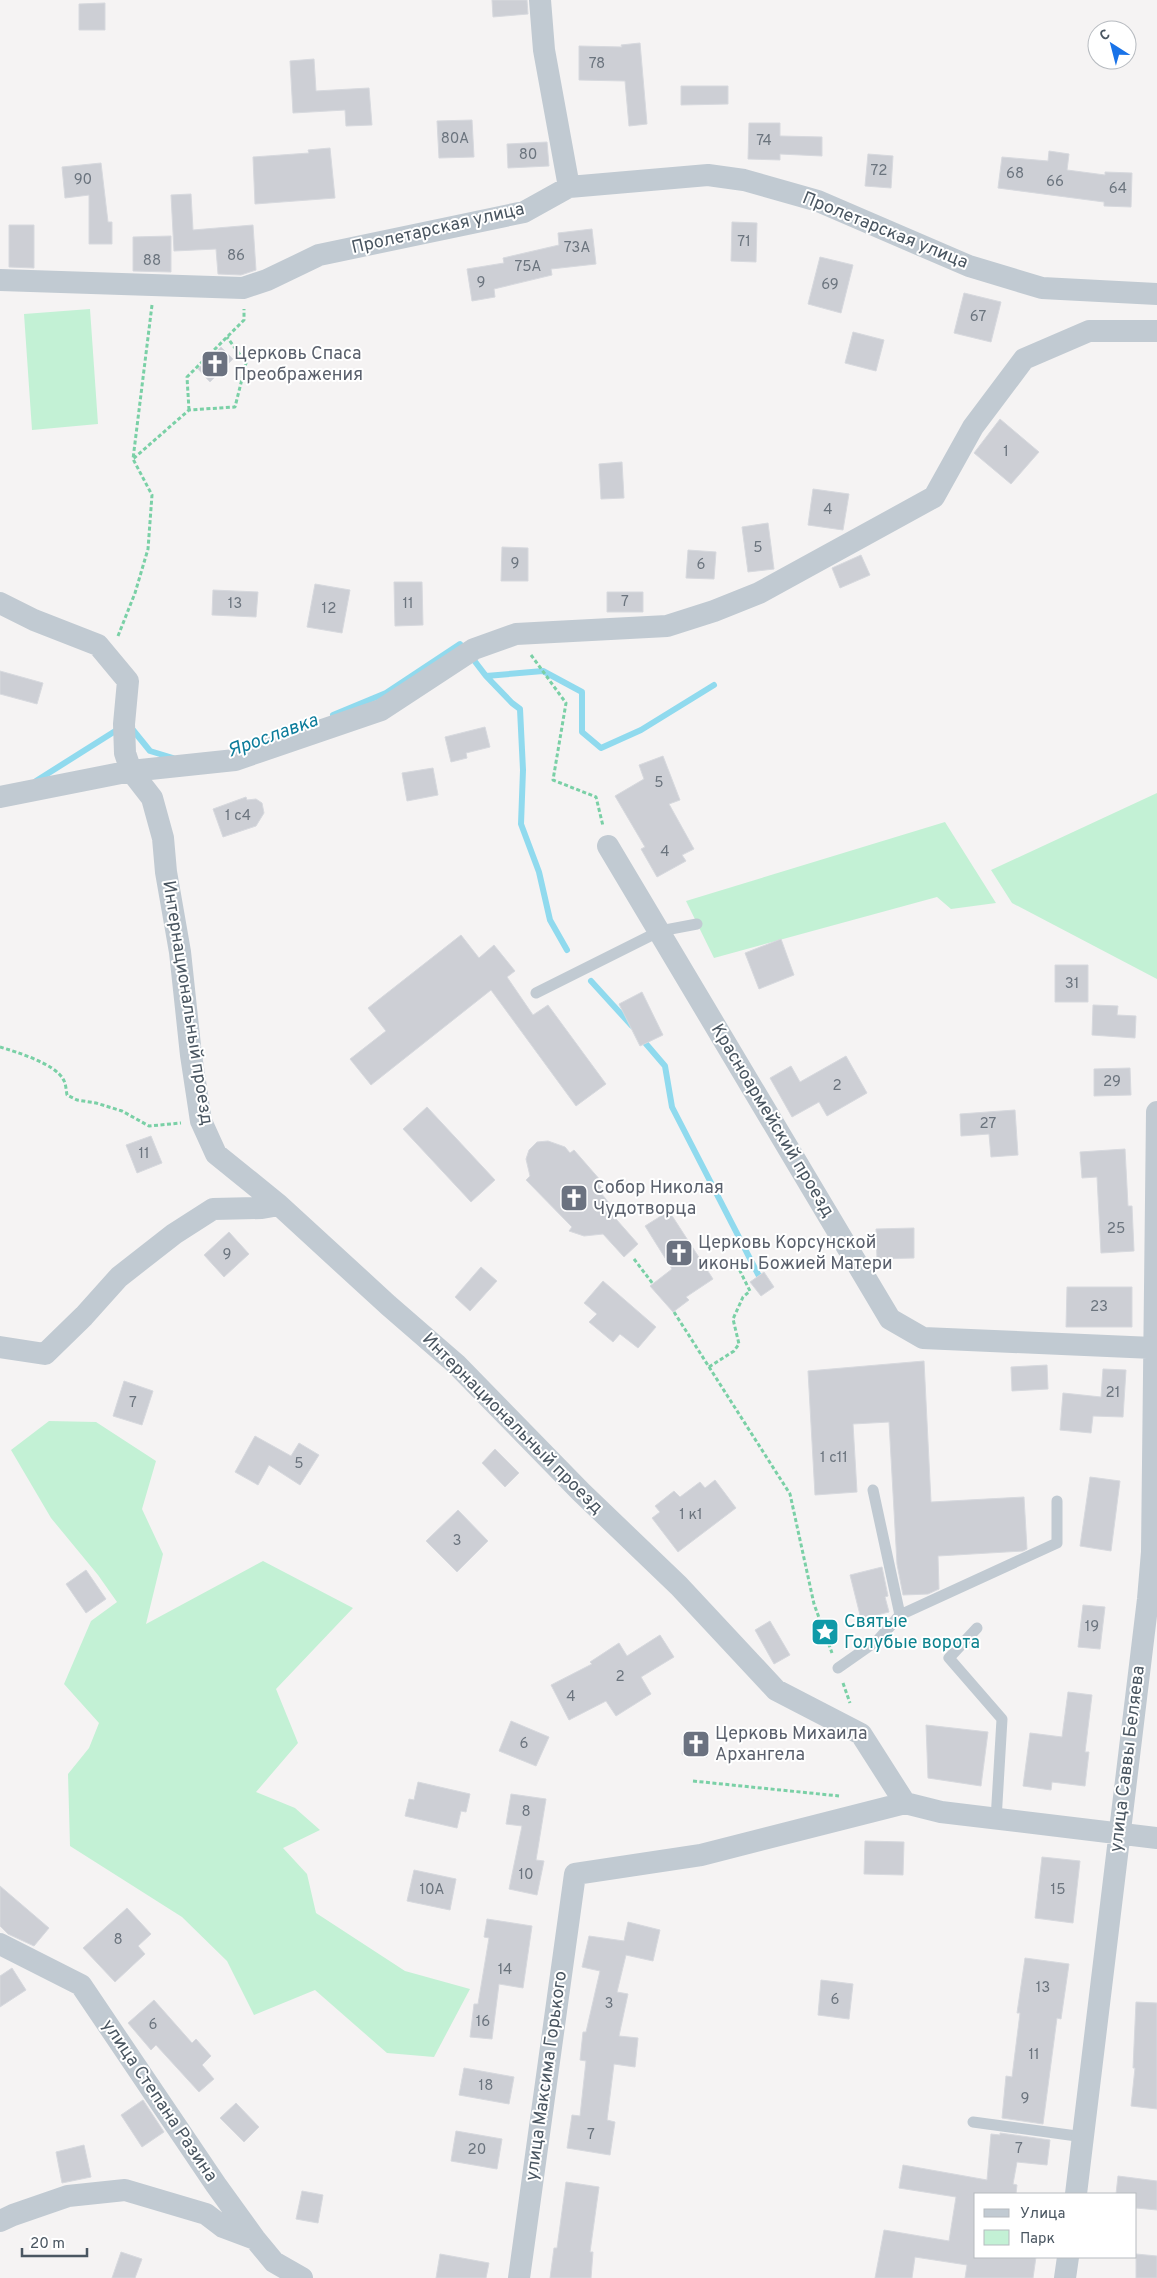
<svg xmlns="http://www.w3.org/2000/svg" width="1157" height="2278" viewBox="0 0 1157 2278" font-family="Overpass,sans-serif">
	<rect width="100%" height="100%" fill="#f5f3f3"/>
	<!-- green -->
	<path fill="#c3f1d5" d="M90,309l8,115 -66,6 -8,-116z
		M1157,793v186l-145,-76 -21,-33z
		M945,822l51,81 -45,6 -14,-12 -223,61 -28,-57z
		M49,1421l47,1 60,39 -14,48 21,45 -17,70 117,-63 90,47 -77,81 22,54 -42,49 39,16 25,22 -37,18 24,26 9,39 89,58 65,18 -36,68 -47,-4 -72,-63 -61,25 -27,-54 -45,-44 -112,-71 -2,-72 21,-26 10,-25 -35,-39 27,-63 26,-19 -19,-27 -47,-57 -40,-68z"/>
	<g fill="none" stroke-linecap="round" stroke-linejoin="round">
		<!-- stream -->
		<path stroke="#90daee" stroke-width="6" d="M473,659l13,17 57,-5 39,21v40l19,16 40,-18 73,-45
			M486,676l26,27 8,6 3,61 -2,54 18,48 11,48 17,30
			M333,715l53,-22 74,-49 4,4
			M130,729l3,1 17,21 23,7
			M36,781l84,-53
			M591,981l41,45
			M641,1038l24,28 7,41 90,175"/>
	</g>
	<!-- building -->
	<path fill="#cdcfd5" stroke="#d7d9de" d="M492,0h35l1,14 -35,3z
		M105,3v27h-26v-26z
		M640,43l7,81 -18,2 -4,-45 -46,-1v-34l43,1 -1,-2z
		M314,59l2,32 53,-3 3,37 -26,1 -1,-16 -52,3 -3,-52z
		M681,86h47v18l-47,1z
		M472,120l2,37 -35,1 -2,-37z
		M749,123h31v13l42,1v19l-42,-2v6l-32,-1z
		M547,142l2,24 -41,2 -1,-24z
		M330,148l5,50 -80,6 -2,-47 56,-4 -1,-3z
		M1049,151l20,3 -2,16 38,5v-3l27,1 -1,34 -27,-1v-4l-106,-14 4,-31 46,4z
		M868,154l25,2 -2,32 -26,-2z
		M101,163l7,59h4v22h-23v-49l-24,3 -3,-31z
		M191,194l2,36 60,-5 3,45 -15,5 -23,-1 -2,-25 -42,2 -3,-56z
		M732,222l25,1 -1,39 -25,-1z
		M9,225h25v43l-25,-1z
		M592,229l4,35 -45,5 1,6 -58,14 1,8 -23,4 -5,-32 37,-6 -1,-5 56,-13 -1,-12z
		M171,236v36l-38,-1v-34z
		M820,257l33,8 -12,48 -33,-9z
		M964,293l37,9 -10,40 -37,-9z
		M853,332l31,8 -8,31 -31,-8z
		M221,347l12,12 -23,23 -12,-13z
		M1000,419l39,33 -28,32 -37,-31z
		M622,462l2,36 -23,1 -2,-35z
		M813,489l36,5 -6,36 -35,-5z
		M768,523l6,46 -26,3 -6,-45z
		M502,547l26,1v33h-27z
		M688,550l28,2 -2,27 -28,-1z
		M861,555l9,20 -30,13 -8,-20z
		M394,582h28l1,43 -28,1z
		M315,584l35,6 -8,43 -35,-6z
		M213,590l45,2 -2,25 -44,-2z
		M607,592h36v20h-36z
		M0,671l43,12 -6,21 -37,-10z
		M485,727l5,20 -24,6 1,5 -16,4 -6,-25z
		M663,756l17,44 -11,4 25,45 -12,6 4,6 -29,16 -16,-28 4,-2 -30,-51 29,-17 -5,-14z
		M433,768l5,27 -31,6 -5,-28z
		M246,797l1,3 9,-1 6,4 2,10 -8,13 -33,11 -10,-28z
		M461,935l18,23 15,-13 21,26 -8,6 26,38 15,-10 58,79 -30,22 -85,-116 -120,95 -21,-26 36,-28 -18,-23z
		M781,939l13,36 -35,14 -14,-36z
		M1055,965h33v37h-33z
		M642,992l21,43 -23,11 -21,-42z
		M1093,1005l25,1 -1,9 19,1 -1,22 -43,-3z
		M846,1056l21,37 -40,23 -8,-14 -27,15 -22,-39 21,-12 9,16z
		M1130,1068l1,27 -37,1v-27z
		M427,1107l68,73 -24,22 -68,-73z
		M1015,1110l3,45 -27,2 -2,-23 -28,2 -1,-22z
		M151,1136l11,27 -25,10 -11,-28z
		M548,1141l17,6 5,6 4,-3 27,31 -3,3 6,6 -3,3 8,10v8l29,33 -14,13 -21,-23 -19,2 -15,-5 3,-4 -46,-47 4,-4 -4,-17 3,-9 8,-8z
		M1125,1149l3,57h4l2,45 -33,2 -4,-76 -15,1 -2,-26z
		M669,1211l44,68 -27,18 3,3 -16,12 -23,-26 22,-17 -27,-43z
		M914,1228v30l-37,1 -1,-30z
		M229,1232l20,22 -25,23 -20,-22z
		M481,1267l16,14 -27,30 -15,-14z
		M764,1272l10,15 -13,9 -11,-14z
		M603,1281l53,46 -18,21 -18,-14 -7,8 -24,-20 8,-8 -13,-11z
		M1067,1287h65v40h-66z
		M924,1361l7,141 93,-5 3,52 -4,2 -85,5 1,33 -11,5 -25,1 -6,-31 -8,-142 -36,2 4,68 -42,3 -7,-124z
		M1047,1365l1,24 -36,2 -1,-24z
		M1103,1369l23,1 -3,47 -30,-1 -2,17 -31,-3 3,-37 38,4z
		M124,1381l29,10 -11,34 -29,-9z
		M255,1436l36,20 8,-13 20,12 -19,30 -31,-20 -11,20 -23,-13z
		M495,1449l24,24 -14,14 -23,-24z
		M1090,1477l30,4 -9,70 -31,-5z
		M715,1480l21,28 -58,44 -26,-34 8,-6 -5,-6 19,-15 6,6 20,-15 5,6z
		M458,1510l30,31 -31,31 -31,-31z
		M882,1567l6,29 -3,1 4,15 -28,7 -11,-44z
		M86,1570l20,29 -20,14 -20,-29z
		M1083,1605l22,2 -5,42 -22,-2z
		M770,1621l20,34 -16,9 -19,-34z
		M660,1635l14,22 -33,20 10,17 -35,22 -10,-15 -37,19 -18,-35 41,-21 -2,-2 29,-19 8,13z
		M1068,1692l24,3 -7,57h4l-4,34 -33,-4 -1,8 -28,-4 7,-53 32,4z
		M511,1721l38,16 -13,29 -37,-15z
		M926,1725l62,7 -7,54 -53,-8z
		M685,1732l24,3 -2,22 -25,-3z
		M418,1782l52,12 -4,18 -5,-1 -4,17 -52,-12 4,-17 5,1z
		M511,1794l35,5 -10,61 8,1 -7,34 -28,-6 13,-63 -16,-2z
		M865,1841l39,1 -1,33 -39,-1z
		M1042,1857l38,4 -7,62 -38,-5z
		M414,1870l42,9 -6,31 -43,-9z
		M0,1886l49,42 -15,18 -26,-12 -8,-8z
		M127,1908l24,26 -13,12 7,8 -30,28 -32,-34z
		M487,1919l45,7 -9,62 -24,-4 -7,55 -22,-2 4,-33h4l11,-66 -5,-1z
		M628,1922l32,8 -7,31 -27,-6 -9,37 11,2 -9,42 19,2 -3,29 -21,-3 -7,56 8,2 -5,33 -43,-7 5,-33 8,1 6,-55 -6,-1 3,-28h3l14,-61 -18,-4 7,-31 35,5z
		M1025,1958l44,6 -8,55 -4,-1 -14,106 -41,-6 4,-42 6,1 8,-64h-3z
		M12,1968l14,22 -26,17v-31z
		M821,1980l32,4 -4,35 -31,-4z
		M154,2000l38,43 4,-4 15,17 -9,9 12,14 -15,13 -43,-47 -5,5 -23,-27z
		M1136,2002l21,1v106l-26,-3 4,-38h-2z
		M464,2068l50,9 -5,27 -50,-9z
		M143,2100l21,32 -22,15 -21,-32z
		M236,2103l23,24 -15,15 -24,-24z
		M456,2131l46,8 -5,30 -46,-8z
		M1000,2133l50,7 -3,25 -30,-3 -4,22 4,1 -1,9h-40v63h60l-3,21h-68l2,-13 -52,-8 -3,21h-37l9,-48 65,11 7,-44 -57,-9 4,-23 84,15 4,-46 9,1z
		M84,2145l7,32 -29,6 -6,-31z
		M1118,2176l39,5v29l-21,-2v-14h-20z
		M566,2182l33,5 -9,65h3l-2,26h-41l4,-30h3z
		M302,2191l21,4 -5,28 -22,-4z
		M121,2252l21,7 -7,19h-23z
		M440,2254l49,9 -3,15h-50z
		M1136,2254l21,2v22h-21z"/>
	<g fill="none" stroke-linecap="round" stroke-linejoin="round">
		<!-- path -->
		<path stroke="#7ad0a6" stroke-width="3" stroke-dasharray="4 2.5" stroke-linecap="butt" d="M152,305l-19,154 56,-49 46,-3 11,-44 -19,-26
			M189,410l-2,-33 57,-57v-11
			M118,636l17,-43 13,-44 4,-54 -19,-36
			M531,655l35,48 -13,77 43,17 7,29
			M0,1047c17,5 55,17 63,32 3,4 3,11 4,16l10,5 19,3 26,8 27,15 32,-3
			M634,1259l19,25
			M674,1312l116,182 24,110 18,49
			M709,1367l25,-16 5,-7 -6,-25 10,-22 7,-6 -15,-30
			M843,1683l7,20
			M693,1781l146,15"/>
		<!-- lane -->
		<path stroke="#c1cad2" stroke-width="11" d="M536,993l124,-62 37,-7
			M900,1615l157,-72v-42
			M977,1628l-28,30 53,61 -6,101
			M838,1668l40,-28 22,-25 -27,-125
			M973,2122l111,15"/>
		<!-- street -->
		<path stroke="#c1cad2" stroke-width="22" d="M540,0l4,50 25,137
			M0,280l243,8 24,-8 52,-25 205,-43 45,-25 139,-12 36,5 74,21 151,65 73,22 115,6
			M0,603l34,17 64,25 30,36 -4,43 1,29 6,18 21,27 11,40 3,34 14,80 11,103 10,66 15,33 63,51 109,100 68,59 125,128 98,94 97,104 85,44 44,69 36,9 216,26
			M0,797l131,-26 104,-11 146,-50 93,-61 42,-15 151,-8 47,-15 45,-18 175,-96 39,-70 51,-68 65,-28h68
			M608,846l282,473 33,19 230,10
			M0,1347l45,7 39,-38 35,-39 55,-43 39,-25 49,-1 17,-3
			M0,1944l81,41 135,200 39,54 19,23 28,16
			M1076,2194l72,-595 4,-47 5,-440
			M0,2221l13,-6 55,-19 57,-6 81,24 17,13 32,12
			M519,2278l56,-404 126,-19 204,-52
			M1065,2278l3,-21"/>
	</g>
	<!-- icons -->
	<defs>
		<symbol id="church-square" viewBox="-11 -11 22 22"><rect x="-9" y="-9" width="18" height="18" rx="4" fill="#6b7280" stroke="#fff"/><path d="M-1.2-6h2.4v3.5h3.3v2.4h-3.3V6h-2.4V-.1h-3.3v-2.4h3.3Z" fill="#fff"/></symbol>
		<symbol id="sight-square" viewBox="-11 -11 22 22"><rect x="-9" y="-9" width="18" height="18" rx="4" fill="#0f9aa8" stroke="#fff"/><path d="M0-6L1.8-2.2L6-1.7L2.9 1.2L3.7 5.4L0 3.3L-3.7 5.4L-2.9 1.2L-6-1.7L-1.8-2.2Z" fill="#fff"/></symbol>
	</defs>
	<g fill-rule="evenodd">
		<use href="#church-square" x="199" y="348" width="32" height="32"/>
		<use href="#church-square" x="558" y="1182" width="32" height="32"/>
		<use href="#church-square" x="663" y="1237" width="32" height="32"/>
		<use href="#sight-square" x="809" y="1616" width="32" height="32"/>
		<use href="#church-square" x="680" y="1728" width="32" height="32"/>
	</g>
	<g text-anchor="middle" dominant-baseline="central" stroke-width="4" stroke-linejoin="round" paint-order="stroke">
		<!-- number labels -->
		<g font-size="15" fill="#6b747e">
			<text x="597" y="64">78</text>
			<text x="455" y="139">80А</text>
			<text x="764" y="141">74</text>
			<text x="528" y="155">80</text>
			<text x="879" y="171">72</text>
			<text x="1015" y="174">68</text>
			<text x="83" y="180">90</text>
			<text x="1055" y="182">66</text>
			<text x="1118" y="189">64</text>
			<text x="744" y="242">71</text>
			<text x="577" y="248">73А</text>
			<text x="236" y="256">86</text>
			<text x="152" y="261">88</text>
			<text x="528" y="267">75А</text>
			<text x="481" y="283">9</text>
			<text x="830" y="285">69</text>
			<text x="978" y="317">67</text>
			<text x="1006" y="452">1</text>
			<text x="828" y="510">4</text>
			<text x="758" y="548">5</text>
			<text x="515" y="564">9</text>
			<text x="701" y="565">6</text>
			<text x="625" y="602">7</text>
			<text x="235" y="604">13</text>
			<text x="408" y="604">11</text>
			<text x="329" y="609">12</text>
			<text x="659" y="783">5</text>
			<text x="238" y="816">1 с4</text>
			<text x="665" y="852">4</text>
			<text x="1072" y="984">31</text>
			<text x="1112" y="1082">29</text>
			<text x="837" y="1086">2</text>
			<text x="988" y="1124">27</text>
			<text x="144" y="1154">11</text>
			<text x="1116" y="1229">25</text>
			<text x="227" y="1255">9</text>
			<text x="1099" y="1307">23</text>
			<text x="1113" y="1393">21</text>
			<text x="133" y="1403">7</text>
			<text x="834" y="1458">1 с11</text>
			<text x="299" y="1464">5</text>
			<text x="691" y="1515">1 к1</text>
			<text x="457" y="1541">3</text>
			<text x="1092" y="1627">19</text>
			<text x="620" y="1677">2</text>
			<text x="571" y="1697">4</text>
			<text x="524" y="1744">6</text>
			<text x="526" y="1812">8</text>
			<text x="526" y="1875">10</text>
			<text x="432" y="1890">10А</text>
			<text x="1058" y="1890">15</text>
			<text x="118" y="1940">8</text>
			<text x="505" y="1970">14</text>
			<text x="1043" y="1988">13</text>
			<text x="835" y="2000">6</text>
			<text x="609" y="2004">3</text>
			<text x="483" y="2022">16</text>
			<text x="153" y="2025">6</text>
			<text x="1034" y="2055">11</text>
			<text x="486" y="2086">18</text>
			<text x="1025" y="2099">9</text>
			<text x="591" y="2135">7</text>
			<text x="1019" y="2149">7</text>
			<text x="477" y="2150">20</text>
		</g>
		<!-- street labels -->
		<g font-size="18" fill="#4a5661" stroke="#fff">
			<text transform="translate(438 229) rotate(-13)">Пролетарская улица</text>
			<text transform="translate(885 231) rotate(22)">Пролетарская улица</text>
			<text transform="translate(187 1003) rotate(81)">Интернациональный проезд</text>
			<text transform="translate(772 1121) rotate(59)">Красноармейский проезд</text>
			<text transform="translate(512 1424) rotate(45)">Интернациональный проезд</text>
			<text transform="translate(1128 1759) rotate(-83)">улица Саввы Беляева</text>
			<text transform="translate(547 2076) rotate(-82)">улица Максима Горького</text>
			<text transform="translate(159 2101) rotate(56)">улица Степана Разина</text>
		</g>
		<!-- worship labels -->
		<g font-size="18" fill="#5b616d" stroke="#fff" text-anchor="start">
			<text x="234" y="354">Церковь Спаса<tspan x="234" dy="21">Преображения</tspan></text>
			<text x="593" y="1188">Собор Николая<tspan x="593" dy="21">Чудотворца</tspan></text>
			<text x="698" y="1243">Церковь Корсунской<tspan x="698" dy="21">иконы Божией Матери</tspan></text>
			<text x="715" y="1734">Церковь Михаила<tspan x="715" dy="21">Архангела</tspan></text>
		</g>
		<!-- culture labels -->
		<g font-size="18" fill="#0d838f" stroke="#fff" text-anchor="start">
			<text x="844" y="1622">Святые<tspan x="844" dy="21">Голубые ворота</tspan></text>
		</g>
		<!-- water labels -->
		<g font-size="19" font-style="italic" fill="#0c7c9b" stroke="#fff">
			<text transform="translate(273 736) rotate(-20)">Ярославка</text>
		</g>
	</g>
	<!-- legend -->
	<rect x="974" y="2193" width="162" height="65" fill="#ffffff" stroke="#b7bbc0"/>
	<rect x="984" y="2209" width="25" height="8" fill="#c1cad2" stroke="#b7bbc0"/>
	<text x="1020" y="2218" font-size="15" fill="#4a5661">Улица</text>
	<rect x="984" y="2230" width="25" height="15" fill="#c3f1d5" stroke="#b7bbc0"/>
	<text x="1020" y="2243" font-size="15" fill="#4a5661">Парк</text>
	<!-- north arrow -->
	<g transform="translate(1112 45) rotate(324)"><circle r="24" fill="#ffffff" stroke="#b7bbc0"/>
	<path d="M0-4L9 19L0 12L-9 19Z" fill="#1a73e8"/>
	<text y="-8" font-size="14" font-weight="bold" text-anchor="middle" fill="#4a5661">С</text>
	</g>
	<!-- scale -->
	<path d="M22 2248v8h65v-8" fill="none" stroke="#4a5661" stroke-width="2.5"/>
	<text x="30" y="2248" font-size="15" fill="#4a5661" stroke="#ffffff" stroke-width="4" paint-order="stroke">20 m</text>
</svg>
